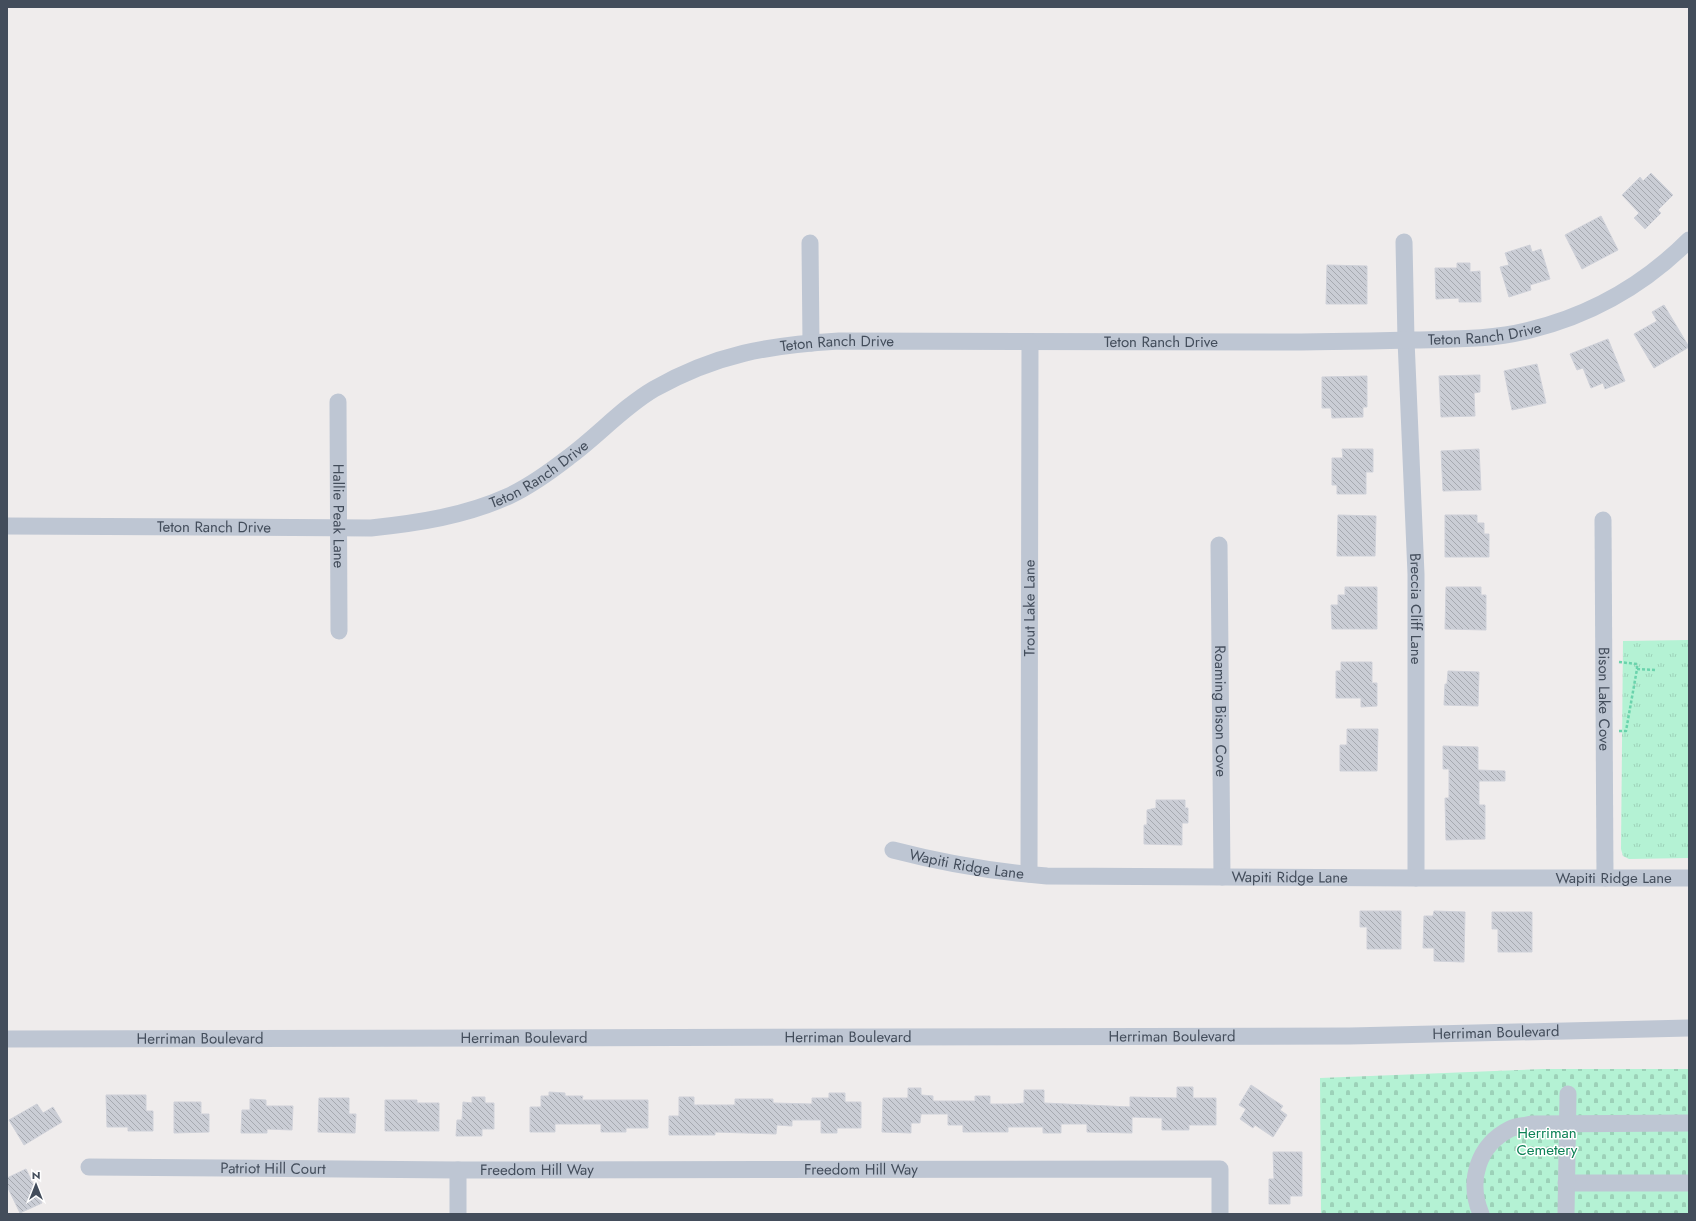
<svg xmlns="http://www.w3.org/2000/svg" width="1696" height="1221" viewBox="0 0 1696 1221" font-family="Jost,sans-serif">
	<defs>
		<pattern id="cemetery-stones" width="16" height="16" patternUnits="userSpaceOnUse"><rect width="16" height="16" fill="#b4f2d4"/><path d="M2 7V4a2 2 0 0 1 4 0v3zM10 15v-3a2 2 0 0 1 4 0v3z" fill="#9cd1b8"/></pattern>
		<pattern id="park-tufts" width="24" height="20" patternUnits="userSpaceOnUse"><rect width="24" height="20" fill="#b4f2d4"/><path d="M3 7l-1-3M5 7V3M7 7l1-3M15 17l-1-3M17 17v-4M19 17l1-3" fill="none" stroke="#9cd1b8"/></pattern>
		<pattern id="building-back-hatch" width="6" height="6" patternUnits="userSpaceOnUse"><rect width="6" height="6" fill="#cacdd5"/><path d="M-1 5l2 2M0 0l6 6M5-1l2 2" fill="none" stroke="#a6a9b0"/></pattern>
	</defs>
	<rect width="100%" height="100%" fill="#efecec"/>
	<!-- cemetery -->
	<path fill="url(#cemetery-stones)" d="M1543,1069h146v145h-368l-1,-136z"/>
	<!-- park -->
	<path fill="url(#park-tufts)" d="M1689,640v218l-60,1 -6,-3 -2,-7 2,-208z"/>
	<!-- building -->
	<path fill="url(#building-back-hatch)" stroke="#cfd1d9" d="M1651,173l22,22 -15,15 3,3 -16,16 -11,-11 5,-5 -17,-18 18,-18 3,4z
		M1601,216l17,34 -36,19 -17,-34z
		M1530,245l2,7 9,-3 9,30 -20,6 1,5 -22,7 -9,-30 9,-2 -4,-12z
		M1457,263h13v9l10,-1 1,31h-22v-4l-23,1 -1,-31h22z
		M1327,265l40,1v38h-41z
		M1664,305l25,42 -35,21 -20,-34 23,-13 -5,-9z
		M1608,339l17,42 -20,8 -2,-6 -12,5 -8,-20 -6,2 -7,-16z
		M1537,364l9,39 -34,7 -8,-39z
		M1480,375v17l-6,1 1,23 -34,1 -2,-41z
		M1367,376v31h-4v10l-31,1 -1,-10h-9v-31z
		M1342,449h31v23h-7v22h-29v-9h-5v-27h11z
		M1479,449l2,41 -38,1 -2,-40z
		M1338,515l38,1 -1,40h-38z
		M1445,515h32v8h7v11h5v23h-44z
		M1345,587h32v42h-45l-1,-24h7v-10h7z
		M1446,587h35v8h5v35l-41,-1z
		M1341,662h31v21h5v23l-16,1v-9h-25v-27h5z
		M1448,671l31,1 -1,34 -34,-1 1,-21h2z
		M1347,729h31l-1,42h-37v-26h7z
		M1443,746l35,1v23l27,1v10h-26v24h6v34l-39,1 -1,-42h4v-29h-6z
		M1156,800h29v8h3v15h-6v22l-38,-1v-19h3v-15l9,-2z
		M1360,911h41v38h-34v-22h-7z
		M1434,911l31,1 -1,50 -30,-1v-13h-11l1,-32h9z
		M1492,912h40v40h-34v-23h-6z
		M1251,1085l32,21 -3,4 7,5 -14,22 -18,-12 -2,3 -13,-9 6,-10 -7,-4z
		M1177,1087h16v11h23v27h-27v5h-27v-12l-30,-1v16l-45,-1v-8h-26v9h-18v-6h-35v5h-45v-7h-15v-11h-27l-1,9h-9v10l-29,-1 1,-34h25v-10h13v7l12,1v5h42v-5h15v8h25l9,-1v-13h20v13l86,4v-10l47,1z
		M549,1092l16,1v3h18l-1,4h66v28h-22v4h-25v-8h-46v8h-25v-25h11v-11h8z
		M829,1093h16v9h16v26h-24v5h-16v-13h-29v6l-15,-1 -1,9 -61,-2v3h-46v-19h10v-19h15v8h41v-6h38v4l39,1v-6h17z
		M106,1095h40v16h7v20h-25v-4h-21z
		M472,1097h13v6h9v26h-12v7h-26l1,-16h5l1,-18 9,1z
		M319,1098h30v16h7l-1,19 -37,-1z
		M250,1099l16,1v6h27l-1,24 -25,-1v4h-26l1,-23h8z
		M385,1100h32v3h22v28h-54z
		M174,1102h27v12h8v18l-35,1z
		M37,1104l6,9 10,-6 9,15 -38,23 -15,-25z
		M1273,1152h29v44h-12v8h-21v-25h5z
		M26,1169l16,34 -22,10 -13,-27v-8z"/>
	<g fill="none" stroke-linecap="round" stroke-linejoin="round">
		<!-- path -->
		<path stroke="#6ad3ac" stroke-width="2.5" stroke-dasharray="3 2" stroke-linecap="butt" d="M1619,662l18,2v5
			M1619,731h7l11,-62 18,1"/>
		<!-- minor -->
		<g stroke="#bec6d3" stroke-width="17">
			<path id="s1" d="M1404,242l2,98 10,234v304"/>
			<path d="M810,243l1,100"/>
			<path id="s2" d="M338,402l1,229"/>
			<path id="s3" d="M1603,520l2,358"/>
			<path id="s4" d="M7,526l364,2c47,-5 94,-12 138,-32 21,-10 42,-25 60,-39 30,-22 53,-49 85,-68 62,-35 115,-44 185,-48 146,1 291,1 436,1 46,0 92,-1 137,-2 40,-1 80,0 118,-10 61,-15 115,-46 159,-90"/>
			<path id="s5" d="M1219,545l3,332"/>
			<path id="s6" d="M893,850c50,13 102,22 154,26l369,2h273"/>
			<path id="s7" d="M1029,874l1,-532"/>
			<path id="s8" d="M7,1039l1343,-3 339,-8"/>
			<path id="s9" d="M89,1167l369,3 762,-1v45"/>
			<path d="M1566,1183h123"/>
			<path d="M458,1214v-44"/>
			<path d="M1481,1214c-14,-33 -3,-69 29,-85 6,-3 15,-3 22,-5l157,-1"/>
			<path d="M1566,1214l2,-120"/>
		</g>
	</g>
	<g text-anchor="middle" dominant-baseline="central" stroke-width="3" stroke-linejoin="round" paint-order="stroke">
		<!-- street labels -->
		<g font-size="15" fill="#434d5b" stroke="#fff">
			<text stroke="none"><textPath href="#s4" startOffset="1526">Teton Ranch Drive</textPath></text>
			<text stroke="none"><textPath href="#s4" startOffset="1202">Teton Ranch Drive</textPath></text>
			<text stroke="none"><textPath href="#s4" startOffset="878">Teton Ranch Drive</textPath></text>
			<text stroke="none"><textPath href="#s4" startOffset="543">Teton Ranch Drive</textPath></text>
			<text stroke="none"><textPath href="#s2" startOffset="114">Hallie Peak Lane</textPath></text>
			<text stroke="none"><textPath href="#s4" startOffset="207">Teton Ranch Drive</textPath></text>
			<text stroke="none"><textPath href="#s7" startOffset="266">Trout Lake Lane</textPath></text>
			<text stroke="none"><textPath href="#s1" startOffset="367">Breccia Cliff Lane</textPath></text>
			<text stroke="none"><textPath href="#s3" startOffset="179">Bison Lake Cove</textPath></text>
			<text stroke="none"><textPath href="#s5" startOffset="166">Roaming Bison Cove</textPath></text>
			<text stroke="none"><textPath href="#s6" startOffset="75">Wapiti Ridge Lane</textPath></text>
			<text stroke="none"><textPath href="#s6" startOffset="399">Wapiti Ridge Lane</textPath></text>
			<text stroke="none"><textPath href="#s6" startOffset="723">Wapiti Ridge Lane</textPath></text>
			<text stroke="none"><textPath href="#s8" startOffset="1489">Herriman Boulevard</textPath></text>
			<text stroke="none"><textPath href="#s8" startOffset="1165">Herriman Boulevard</textPath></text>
			<text stroke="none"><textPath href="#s8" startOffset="841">Herriman Boulevard</textPath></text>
			<text stroke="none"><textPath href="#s8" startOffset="517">Herriman Boulevard</textPath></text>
			<text stroke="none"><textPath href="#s8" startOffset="193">Herriman Boulevard</textPath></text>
			<text stroke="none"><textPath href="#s9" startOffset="184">Patriot Hill Court</textPath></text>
			<text stroke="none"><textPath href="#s9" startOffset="448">Freedom Hill Way</textPath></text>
			<text stroke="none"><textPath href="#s9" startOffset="772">Freedom Hill Way</textPath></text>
		</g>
		<!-- park labels -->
		<g font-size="15" fill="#0e8256" stroke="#fff">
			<text x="1547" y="1133">Herriman<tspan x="1547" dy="17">Cemetery</tspan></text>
		</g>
	</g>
	<!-- border -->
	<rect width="1696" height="1221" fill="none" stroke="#434d5b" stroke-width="16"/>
	<!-- north arrow -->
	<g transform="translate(36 1185)" stroke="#ffffff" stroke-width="3" paint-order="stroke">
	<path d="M0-3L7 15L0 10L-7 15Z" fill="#434d5b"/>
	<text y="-6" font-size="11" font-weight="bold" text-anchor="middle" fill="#434d5b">N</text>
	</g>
</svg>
